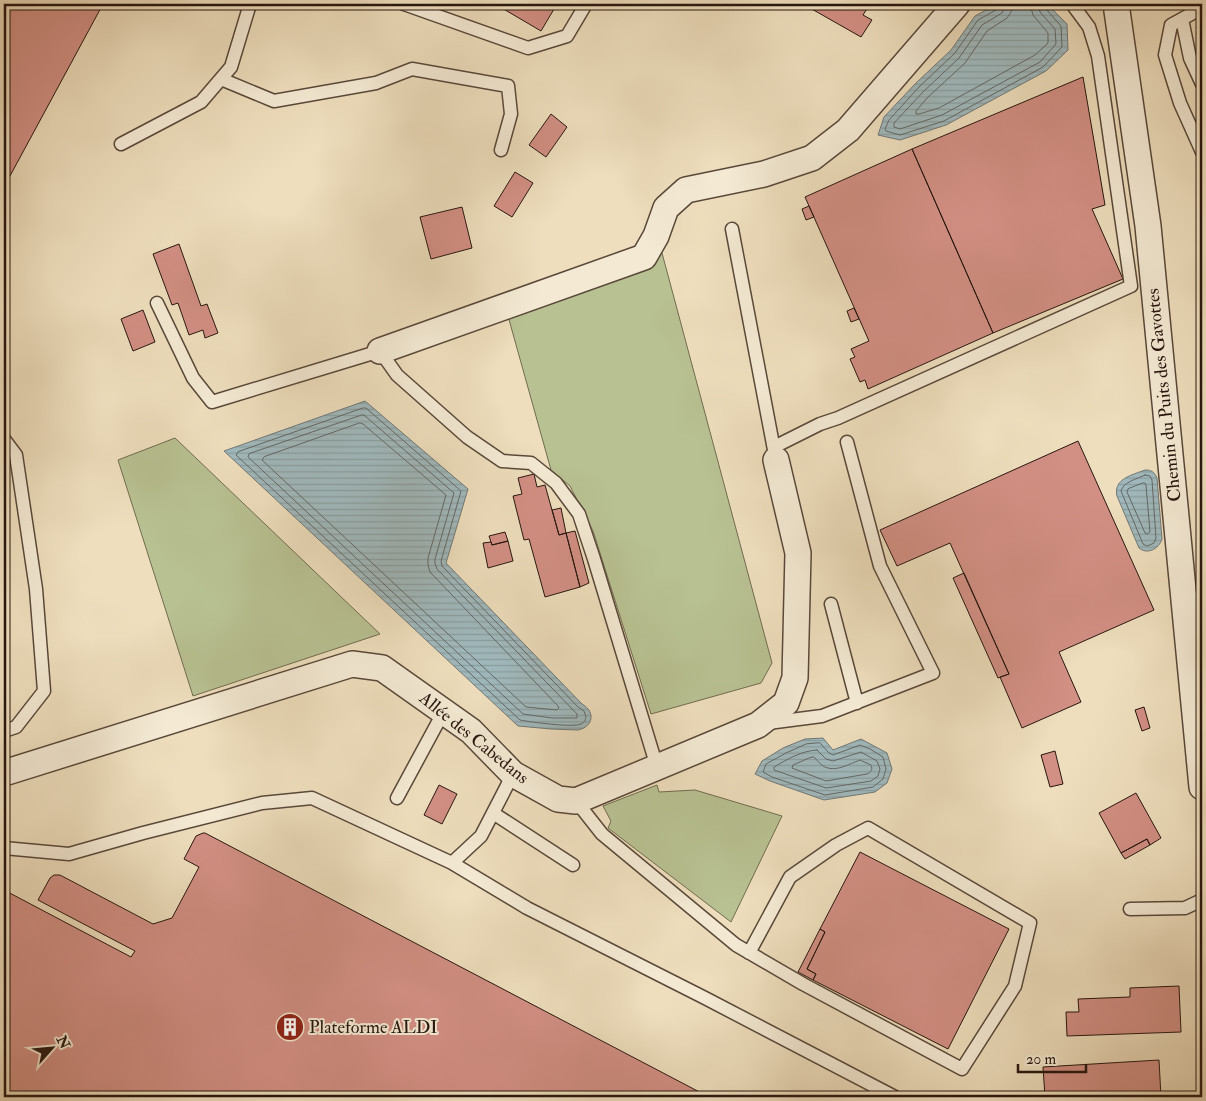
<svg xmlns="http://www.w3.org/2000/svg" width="1206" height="1101" viewBox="0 0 1206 1101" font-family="'IM FELL Double Pica',serif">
	<defs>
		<pattern id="water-rules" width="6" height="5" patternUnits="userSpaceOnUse" patternTransform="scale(1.25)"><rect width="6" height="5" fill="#a0b9bd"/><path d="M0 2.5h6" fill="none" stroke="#8a9ea1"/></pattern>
	</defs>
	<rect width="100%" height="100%" fill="#eedebd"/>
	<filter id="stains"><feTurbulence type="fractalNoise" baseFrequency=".004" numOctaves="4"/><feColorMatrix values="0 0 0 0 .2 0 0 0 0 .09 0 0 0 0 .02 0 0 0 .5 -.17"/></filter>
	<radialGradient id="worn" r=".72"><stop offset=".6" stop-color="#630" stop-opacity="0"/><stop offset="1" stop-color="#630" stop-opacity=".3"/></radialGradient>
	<!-- green -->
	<path fill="#b8c192" stroke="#706c50" d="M662,253l110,410 -11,20 -110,31 -58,-183 -23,-45 -19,-16 -43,-154 140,-54z
		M175,438l205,196 -187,62 -75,-236z
		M4,677c5,12 5,22 0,33z
		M657,785l2,7 36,-2 87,26 -51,106 -123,-94 3,-7 -8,-15z"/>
	<!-- water -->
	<path fill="url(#water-rules)" stroke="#707877" d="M997,4h50l20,20 1,26 -22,21 -100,54 -46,15 -22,-5 6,-18 31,-33 36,-34 24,-34z
		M365,401l103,88 -22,74 136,141c14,8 11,23 -4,26l-27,-1 -33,-3 -294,-275z
		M1145,470c7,0 9,2 12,8l5,61c-3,10 -15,16 -23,9l-22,-52c-4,-17 15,-21 28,-26z
		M823,738l10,12 28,-11 26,14 5,16 -5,14 -12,9 -51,8 -54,-19 -15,-7 7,-13 21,-13 22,-9z"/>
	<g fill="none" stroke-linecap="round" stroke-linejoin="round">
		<!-- shore -->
		<path stroke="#646866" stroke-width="1" d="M998,4v3l-2,3 -18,10 -23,33 -36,34 -30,33 -4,9 1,2 14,4 44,-14 99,-54 19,-20 -1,-21 -15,-17 -2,-5
			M1005,4l-1,5 -2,4 -20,12 -23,33 -36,34 -29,31v4l6,2 42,-14 98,-53 16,-18 -1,-15 -15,-17 -2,-8
			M1012,4l-1,8 -4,6 -20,13 -22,32 -37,34 -12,14v3h3l20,-6 96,-53 13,-12v-10l-15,-18 -3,-11
			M363,408h3l95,83 -20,70 1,5 136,141 6,4 2,6c-1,4 -1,5 -5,7 -7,4 -51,-2 -61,-4l-284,-265 2,-3z
			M362,415h2l90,78 -19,66v5l2,5 140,145v4h-25l-29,-4 -275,-257 1,-3z
			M360,423l3,1 83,71 -18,63v7l2,7 128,134 1,2 -2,2 -31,-3 -264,-247 2,-3z
			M1145,475l5,1 2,4 4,58 -2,5 -7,3 -4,-2 -22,-53c2,-9 16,-12 24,-16z
			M1143,483h2l1,2 4,47 -3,2 -2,-1 -18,-41 1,-3z
			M820,743l9,10 4,2 27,-10 10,4 13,8 3,12 -3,10 -10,8 -48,8 -53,-18 -9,-5 3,-8 20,-11 20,-9z
			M817,750l9,9 7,2 28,-9 16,9 3,8 -2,7 -7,5 -45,7 -52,-18v-3c14,-8 27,-16 43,-17z
			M814,757c3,3 6,7 9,9 12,7 26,-2 37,-6l11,5c2,5 0,7 -4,9l-41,7 -34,-13 1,-3 16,-7z"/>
	</g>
	<!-- building -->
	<path fill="#d28f84" stroke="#27160f" d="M4,4h99l-99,183z
		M495,4h62l-16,27z
		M803,4h67l-7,11 9,5 -11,17z
		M1083,77l22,128 -13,4 31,70 -130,54 -81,-184z
		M551,114l16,13 -21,30 -17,-12z
		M912,149l81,184 -125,56 -3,-9 -5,2 -10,-23 5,-2 -4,-8 18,-8 -64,-144z
		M515,172l18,11 -21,34 -18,-11z
		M809,206l5,11 -8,3 -4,-11z
		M462,207l10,41 -41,11 -11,-42z
		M179,244l22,62 6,-2 11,29 -13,5 -2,-8 -14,5 -11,-32 -6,2 -19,-51z
		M854,308l5,11 -8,3 -4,-11z
		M143,310l12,32 -22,9 -12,-32z
		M1078,441l76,169 -95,42 22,50 -59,26 -22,-51 9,-3 -59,-131 -53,23 -17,-36z
		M534,474l3,13 8,-2 14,50 7,-2 14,54 -35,10 -16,-58 -5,1 -11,-44 9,-2 -4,-16z
		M561,508l5,25 -7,2 -7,-25z
		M575,531l14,52 -9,4 -14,-54z
		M505,532l3,9 -16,4 -3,-9z
		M508,541l5,20 -25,7 -5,-25 8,-1 1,3z
		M964,573l45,101 -11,4 -45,-100z
		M1144,707l6,21 -8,3 -7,-21z
		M1055,751l8,33 -13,3 -9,-32z
		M439,785l18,9 -15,30 -18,-9z
		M1136,793l25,45 -11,7 -3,-6 -26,14 -22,-40z
		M203,833h2l504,264h-705v-207l127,67 4,-6 -97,-51 12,-22 4,-3h6l93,49 19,-6 27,-51 -15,-8 12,-23z
		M1147,839l3,6 -25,14 -4,-6z
		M860,852l149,77 -61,120 -135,-69 3,-6 -9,-5 18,-37 -5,-3z
		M820,929l5,3 -18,37 9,5 -3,6 -15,-8z
		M1179,986l2,46 -114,4 -1,-24h13l-1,-13 52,-2v-9z
		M1159,1060l2,37h-49v-2l-24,1v1h-43l-2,-30z"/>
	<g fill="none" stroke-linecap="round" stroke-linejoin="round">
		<defs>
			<path id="service" d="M404,4l124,44 39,-12 19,-32
				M1202,8l-31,17 -6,30 15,48 22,49
				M1182,19l8,39 12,26
				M221,79l53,22 102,-18 36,-14 96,17 3,28 -10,36
				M121,144l80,-42 30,-35 19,-63
				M732,229l43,226
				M157,303l36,75 19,24 168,-51 17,24 70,62 35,24 29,2 25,20 23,31 15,45 63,208
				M4,439l12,16 20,134 8,102 -28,36 -12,4
				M774,447l46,-23 18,-6 293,-132 -33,-230 -9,-29 -17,-23
				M831,604l26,99
				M768,723l54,-7 111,-43 -53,-107 -33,-124
				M397,798l47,-87
				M576,801l26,33 134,111 67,39 159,85 53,-83 15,-63 -162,-95 -32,17 -46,32 -41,76
				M493,813l80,52
				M4,848l65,6 74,-21 119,-30 50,-5 140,65 75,45 178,90 190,99
				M452,863l29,-27 32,-62
				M1130,909l55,-1 17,-8"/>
			<path id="minor" d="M1116,4l32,222 54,561
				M380,351l264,-94 12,-21 10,-28 20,-18 78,-16 48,-16 36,-28 109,-126
				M4,773l348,-109 30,4 89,63 42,43 45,25 18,2 182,-76 28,-22 9,-25 3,-125 -22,-93"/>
		</defs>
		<!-- service casing -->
		<use href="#service" stroke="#59483a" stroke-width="15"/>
		<!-- minor casing -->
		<use href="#minor" stroke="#59483a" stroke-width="28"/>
		<!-- service -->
		<use href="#service" stroke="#f4ead4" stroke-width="12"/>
		<!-- minor -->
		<use href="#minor" stroke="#f4ead4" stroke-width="25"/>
	</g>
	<!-- icons -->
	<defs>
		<symbol id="building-disc" viewBox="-11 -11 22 22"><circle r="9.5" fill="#8f2418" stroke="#f4ead4"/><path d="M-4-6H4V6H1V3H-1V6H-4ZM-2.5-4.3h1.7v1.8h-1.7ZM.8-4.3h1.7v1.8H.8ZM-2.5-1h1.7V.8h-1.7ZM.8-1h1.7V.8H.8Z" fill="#fff"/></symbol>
	</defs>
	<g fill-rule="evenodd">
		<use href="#building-disc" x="274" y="1011" width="32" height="32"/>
	</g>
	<g text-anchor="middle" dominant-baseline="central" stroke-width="4" stroke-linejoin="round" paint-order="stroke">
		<!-- street labels -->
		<g font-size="18" fill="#27160f" stroke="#f4ead4">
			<text transform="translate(1164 395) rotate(-96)">Chemin du Puits des Gavottes</text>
			<text transform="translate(474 738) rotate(39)">Allée des Cabedans</text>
		</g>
		<!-- poi labels -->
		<g font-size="18" fill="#27160f" stroke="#f4ead4" text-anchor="start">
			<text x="309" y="1027">Plateforme ALDI</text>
		</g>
	</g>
	<!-- margin -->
	<rect width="1206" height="1101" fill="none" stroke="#eedebd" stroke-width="20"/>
	<rect x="5" y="5" width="1196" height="1091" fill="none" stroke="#27160f" stroke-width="2.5"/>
	<rect x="10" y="10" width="1186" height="1081" fill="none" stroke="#27160f"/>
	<!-- north arrow -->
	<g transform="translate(52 1048) rotate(63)" stroke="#f4ead4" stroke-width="4" paint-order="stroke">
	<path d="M0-4L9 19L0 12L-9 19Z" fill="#27160f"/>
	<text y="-8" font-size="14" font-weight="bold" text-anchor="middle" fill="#27160f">N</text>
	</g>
	<!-- scale -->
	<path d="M1018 1064v8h68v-8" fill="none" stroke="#27160f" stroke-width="2.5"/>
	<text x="1026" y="1064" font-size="15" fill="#27160f" stroke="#f4ead4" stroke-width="4" paint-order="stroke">20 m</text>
	<rect width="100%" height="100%" filter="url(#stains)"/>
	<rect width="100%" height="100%" fill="url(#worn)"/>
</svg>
